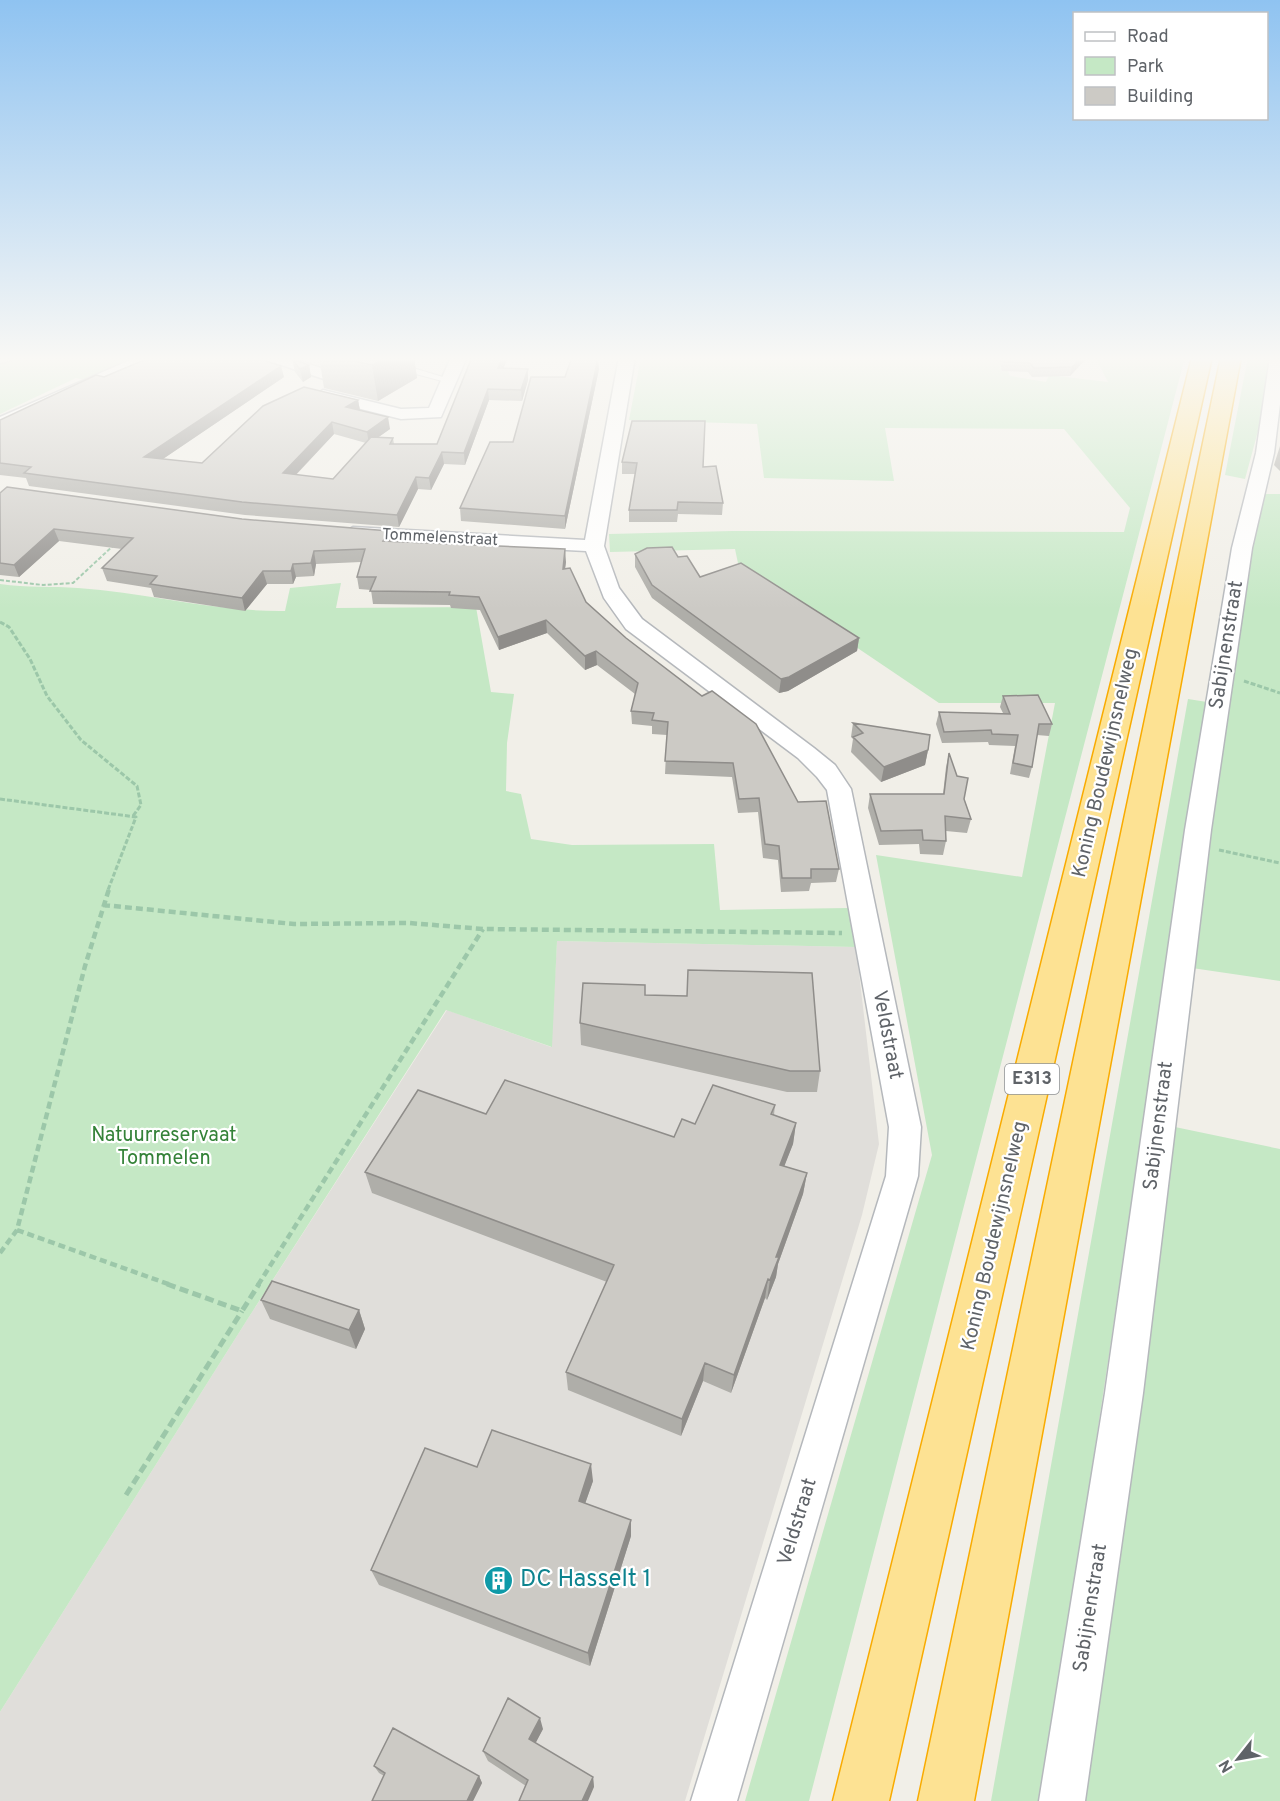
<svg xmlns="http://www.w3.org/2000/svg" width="1280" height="1801" viewBox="0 0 1280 1801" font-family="Overpass,sans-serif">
	<rect width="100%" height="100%" fill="#f1efe8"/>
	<!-- industrial -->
	<path fill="#e0deda" d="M557,941l299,6 23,197 -17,71 -177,586h-685v-89l247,-392 200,-310 104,37z"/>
	<!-- green -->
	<path fill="#c5e8c5" d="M20,357h118l-53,23 -9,-2 -76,36v-53z
		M641,357h139l14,2 4,-2h174l31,3 7,16 36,6 3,-7 59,7 -13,-25h90l-376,1444h-64l187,-646 -56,-300 146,22 33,-174h-116l-200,-135 -4,-19 -125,3 -1,-18 123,-3 392,1 6,-24 -66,-79 -179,-1 9,53 -130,-3 -7,-54 -128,-4z
		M1248,357h24l-8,52 -19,70 -20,-4z
		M1260,494h20v487l-88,-13z
		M341,583l-5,25 140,-1 15,85 23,2 -7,49 -1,48 15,3 10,45 41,6 142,-1 6,66 128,-2 8,39 -299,-6 -5,106 -106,-37 -199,310 -247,392v-1128c27,4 52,2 78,4 70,5 137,24 207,23l5,-23z
		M1188,699l19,3 -165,1099h-51z
		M1175,1127l105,22v652h-199z"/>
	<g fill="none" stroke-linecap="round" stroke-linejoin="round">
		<defs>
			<path id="lane" d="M397,365h6l50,15 -7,2 -49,-13z"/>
			<path id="street" d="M0,357h13l-2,3 -11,3z
				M137,357h20l-157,71v-11z
				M264,357h23l49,16 2,3 -8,5 -6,-2 -58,-19z
				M451,357h16l-26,60 -40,2 -84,-21 -2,-3 8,-5 78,19 28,-1z
				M619,357h16l-31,189 15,42 23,31 172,129 21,17 16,24 70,338 -3,49 -181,625h-46l195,-625 3,-49 -62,-337 -10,-13 -19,-19 -172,-129 -22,-31 -18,-47 -233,-12 -10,-6 10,-6 232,13z
				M1270,357h10v47l-6,49 -22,95 -41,282 -68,563 -58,408h-46l66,-408 80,-563 47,-282 24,-95z"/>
			<path id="highway" d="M1192,357h20l-323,1444h-56z
				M1221,357h20l-267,1444h-56z"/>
		</defs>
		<!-- lane casing -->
		<use href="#lane" stroke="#b5b8bc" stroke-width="2"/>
		<!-- street casing -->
		<use href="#street" stroke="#b5b8bc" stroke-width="3"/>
		<!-- highway casing -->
		<use href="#highway" stroke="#f9ab00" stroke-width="3"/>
		<!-- path-far3 -->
		<path stroke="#9cc7a9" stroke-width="2" stroke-dasharray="4 2" stroke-linecap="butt" d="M0,580l43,5 30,-2 42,-39"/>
		<!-- path-far2 -->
		<path stroke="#9cc7a9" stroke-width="3" stroke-dasharray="5 2" stroke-linecap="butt" d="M0,622l9,5 21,32 17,37 34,44 56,46 4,19 -8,11
			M1244,681l36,12
			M0,799l136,18 -28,73
			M1219,850l61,13"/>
		<!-- path-far1 -->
		<path stroke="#9cc7a9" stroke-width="4.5" stroke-dasharray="7 4" stroke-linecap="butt" d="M103,905l191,19 115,-1 74,6 359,4
			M17,1230l154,55
			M0,1253l17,-23 68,-264 24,-77
			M258,1285l225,-356"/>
		<!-- path -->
		<path stroke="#9cc7a9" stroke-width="5" stroke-dasharray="9 4.5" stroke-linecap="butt" d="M167,1284l75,27 17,-27
			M126,1495l116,-184"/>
		<!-- lane -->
		<use href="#lane" fill="#fff" fill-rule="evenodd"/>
		<!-- street -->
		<use href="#street" fill="#fff" fill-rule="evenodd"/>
		<!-- highway -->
		<use href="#highway" fill="#fde293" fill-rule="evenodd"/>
	</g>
	<!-- wall -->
	<path fill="#afaea9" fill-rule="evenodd" d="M319,357h95l3,21 -39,23 -54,-13z
		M508,357l-5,11 25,12 -6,21 -33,-1 -24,65 -21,-1 -13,26 -13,-1 -19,38 -154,-12 -216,-29 -3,-8 -26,-3v-55l104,-43h180l-121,82 39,4 156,-63 2,10 30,19 -12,8 15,1 1,6h43zM334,434l32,9 -33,36 -37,-4z
		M979,357h109l-18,19 -38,1 -4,-5 -26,-1 -3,-12z
		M598,358l1,11 -34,160 -104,-8 -1,-13 105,-131z
		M292,359l17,6 2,12 -8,5 -8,-10z
		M1280,446v25l-6,-6z
		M622,462l81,5 20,36 -1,12 -44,-1 -1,8h-48v-12l6,-36h-13z
		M0,493l566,69 -1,7 21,33 212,200 41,67 -3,13 -25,1 -2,8 -28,1 -3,-32 -15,-2 -5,-46 -20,1 -6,-36 -67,-3 2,-39 -15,-1v-8l-20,-2 -1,-13 4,-17 -38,-29 -12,5 -38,-37 -48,17 -19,-40 -29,-2 -1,-3 -77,-1 -2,-14 -12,-1 -2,-12 4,-15 -45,2 -2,12 -18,1 -3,7h-26l-22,27 -91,-14 -3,-9 -44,-7 -5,-13 20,-19 -63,-8 -40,36 -19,-2z
		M635,554l43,3 22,20 159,61 -2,13 -69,40 -9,2 -127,-95 -17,-31z
		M1003,696l49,28 -3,12 -12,-1 -5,32 -3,11 -19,-4 5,-28 -26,-1 -1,-3 -46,1 -6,-19 3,-12 64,1 -3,-6z
		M853,723l75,27 -3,15 -44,17 -30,-30 2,-13 -2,-2z
		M949,753l22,66 -4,14 -21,-2v10l-3,14 -23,-1 -1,-10 -40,1 -11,-37 2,-14h73l3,-27z
		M645,995l175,76 -3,21h-30l-206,-47 -1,-22z
		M775,1105l-1,10 22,8 -3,21 -9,22 23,7 -4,21 -25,70 -2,13 -9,23 -2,-2 -34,95 -28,-12 -22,55 -113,-46 -2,-18 41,-90 -235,-89 -7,-21 121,-58 188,23 21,-13z
		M261,1300l98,10 6,19 -9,20 -86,-30z
		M477,1467l116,14 -8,23 46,32 -41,130 -211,-81 -8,-15z
		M543,1729l-8,14 58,34 1,10 -68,-1 -38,-25 -5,-10z
		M374,1766l105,10 3,7 -9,18h-101l12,-25 -5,-3z"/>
	<!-- shaded-wall -->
	<path fill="#8f8d8a" d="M388,357h26l3,21 -39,23 -6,-36z
		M503,357h5l-9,23 -1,-12z
		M1082,357h6l-18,19 2,-9z
		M598,358l1,11 -34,160v-13z
		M309,365l2,12 -8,5 -3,-13z
		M281,366l3,11 -136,92 -4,-12z
		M528,369v11l-6,21 -1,-11z
		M488,389l1,11 -24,65 -1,-12z
		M358,400l2,11 -14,-4z
		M388,417l2,12 -21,15 -2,-12z
		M332,422l2,12 -49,52 -2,-13z
		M442,452l2,12 -13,26 -2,-12z
		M416,477l2,12 -19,38 -2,-12z
		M54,529l5,12 -40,36 -5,-12z
		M389,531l2,12 -8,-2z
		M565,549l1,13 -3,20v-13z
		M314,551l2,13 -2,12 -3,-13z
		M293,564l3,13 -3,7 -2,-13z
		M263,571l4,13 -22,27 -3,-13z
		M546,620l1,13 -48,17 -1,-13z
		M859,638l-2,13 -69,40 -9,2 2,-14z
		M596,651l1,14 -12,5v-14z
		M928,750l-3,15 -44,17 3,-15z
		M796,1123l-3,21 -16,41 3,-20z
		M807,1173l-4,21 -25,70 -2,13 -9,23 3,-20 6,-23z
		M768,1279l-3,19 -34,95 3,-18z
		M359,1310l6,19 -9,20 -7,-19z
		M705,1363l-2,18 -22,55 1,-17z
		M591,1464l2,17 -13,37 -1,-17z
		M631,1520v16l-41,130 -2,-13z
		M540,1718l3,11 -11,21 -3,-11z
		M479,1776l3,7 -9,18h-6z
		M593,1777l1,10 -6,14h-6z"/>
	<!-- building -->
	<path fill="#cccac5" stroke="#8f8d8a" stroke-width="1.5" d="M151,357h103l27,9 -137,91 58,6 61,-57 41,-19 54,13 -12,7 42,10 -21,15 -35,-10 -49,51 50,6 38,-42 22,1 -3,6h47l35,-87h31l-5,11 30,1 -7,21 -33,-1 -24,64 -22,-1 -13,26 -13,-1 -19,38 -155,-13 -218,-29 7,-6 -31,-4v-43l96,-45 8,2z
		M335,357h53l-16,8z
		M572,357l26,1 -33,158 -105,-8 30,-66h23l18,-65h34z
		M1002,357h80l-10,10 -38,1 -4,-5 -26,-1z
		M292,359l17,6 -9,4z
		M632,421h73l-2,46 13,-1 7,37 -45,-1 -1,8h-48l8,-47 -15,-1z
		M7,487l235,32 147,12 -6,10 182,8 -2,20 7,-1 16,34 40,36 76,58 10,-5 44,33 42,78 28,-1 13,68h-28v9h-29l-3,-32 -14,-2 -6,-46 -20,1 -6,-36 -68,-2 3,-39 -16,-2 2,-7 -23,-2 7,-28 -42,-32 -11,5 -39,-36 -48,17 -19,-40 -30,-2 1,-3 -80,-1 6,-14h-19l8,-28 -51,2 -3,12 -18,1 -2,7h-28l-21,27 -92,-14 7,-8 -55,-8 31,-30 -79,-9 -40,36 -14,-2v-70z
		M672,547l6,10 9,-1 13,21 41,-14 118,75 -70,39 -8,2 -129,-94 -17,-31 12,-6z
		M1038,695l14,29h-13l-7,43 -19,-4 5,-28 -26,-1 -1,-4 -47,2 -5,-20 71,2 -7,-18z
		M853,723l77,12 -2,15 -44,17 -31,-30 10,-4z
		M949,753l8,23 11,2 -4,21 7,20 -26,-3 1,25 -23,-1 -1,-10 -41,1 -11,-37h74z
		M688,970l124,3 8,98h-30l-210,-48 3,-40 62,2v10l42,1z
		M505,1080l169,57 8,-18 13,5 18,-39 62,20 -4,9 25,9 -16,42 27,8 -31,84h3l-9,23 -2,-1 -34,96 -29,-12 -23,56 -116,-47 48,-107 -249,-93 53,-82 68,24z
		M272,1281l87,29 -10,20 -88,-30z
		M492,1430l99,34 -12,37 52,19 -43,133 -217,-83 54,-122 52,19z
		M508,1698l32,20 -11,21 64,38 -11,24h-63l9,-21 -45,-29z
		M393,1728l86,48 -12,25h-95l13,-28 -11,-7z"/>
	<!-- sky -->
	<linearGradient id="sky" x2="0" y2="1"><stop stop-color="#8fc3f1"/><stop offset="0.59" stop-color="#f9f8f5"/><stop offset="1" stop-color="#f9f8f5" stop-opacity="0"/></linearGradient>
	<rect width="1280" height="609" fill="url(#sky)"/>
	<!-- icons -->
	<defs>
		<symbol id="building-disc" viewBox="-11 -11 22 22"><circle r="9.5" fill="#0f9aa8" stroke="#fff"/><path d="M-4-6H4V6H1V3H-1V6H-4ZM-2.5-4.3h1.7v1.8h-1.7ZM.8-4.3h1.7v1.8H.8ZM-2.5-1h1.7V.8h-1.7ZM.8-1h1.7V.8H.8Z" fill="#fff"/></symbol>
	</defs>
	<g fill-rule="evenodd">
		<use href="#building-disc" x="482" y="1564" width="33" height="33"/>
	</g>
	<g text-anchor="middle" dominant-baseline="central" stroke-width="4.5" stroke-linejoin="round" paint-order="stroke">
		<!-- far-street labels -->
		<g font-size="16" fill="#5f6368" stroke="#fff">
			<text transform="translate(440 538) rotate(3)">Tommelenstraat</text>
		</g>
		<!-- shield labels -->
		<rect fill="#fff" stroke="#8f9295" stroke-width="1.5" x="1005" y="1064" width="54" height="30" rx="4.5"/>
		<g font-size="18" font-weight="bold" fill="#5f6368">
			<text x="1032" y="1079">E313</text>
		</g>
		<!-- street labels -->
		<g font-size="20" fill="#5f6368" stroke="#fff">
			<text transform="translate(1227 645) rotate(-81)">Sabijnenstraat</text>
			<text transform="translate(1106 763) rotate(-77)">Koning Boudewijnsnelweg</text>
			<text transform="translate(887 1035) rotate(79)">Veldstraat</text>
			<text transform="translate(1159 1126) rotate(-83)">Sabijnenstraat</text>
			<text transform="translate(995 1236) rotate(-77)">Koning Boudewijnsnelweg</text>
			<text transform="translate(798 1522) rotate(-73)">Veldstraat</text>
			<text transform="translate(1091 1608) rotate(-81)">Sabijnenstraat</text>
		</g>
		<!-- park labels -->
		<g font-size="20" fill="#348238" stroke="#fff">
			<text x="164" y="1136">Natuurreservaat<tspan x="164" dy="23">Tommelen</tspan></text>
		</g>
		<!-- near-culture labels -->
		<g font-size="24" fill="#0d838f" stroke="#fff" text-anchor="start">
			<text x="520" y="1580">DC Hasselt 1</text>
		</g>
	</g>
	<!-- legend -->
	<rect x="1073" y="12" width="195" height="108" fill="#ffffff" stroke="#bfc1c3" stroke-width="1.5"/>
	<rect x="1085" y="32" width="30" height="9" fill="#ffffff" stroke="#bfc1c3" stroke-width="1.5"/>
	<text x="1127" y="42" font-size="18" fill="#5f6368">Road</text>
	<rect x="1085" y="57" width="30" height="18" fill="#c5e8c5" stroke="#bfc1c3" stroke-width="1.5"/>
	<text x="1127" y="72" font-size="18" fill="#5f6368">Park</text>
	<rect x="1085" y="87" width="30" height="18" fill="#cccac5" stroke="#bfc1c3" stroke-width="1.5"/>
	<text x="1127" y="102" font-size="18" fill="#5f6368">Building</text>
	<!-- north arrow -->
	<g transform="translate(1238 1759) rotate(239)" stroke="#ffffff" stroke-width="4.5" paint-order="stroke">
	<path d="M0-4.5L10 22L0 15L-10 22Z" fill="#5f6368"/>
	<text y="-9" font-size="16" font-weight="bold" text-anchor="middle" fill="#5f6368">N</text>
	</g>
</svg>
